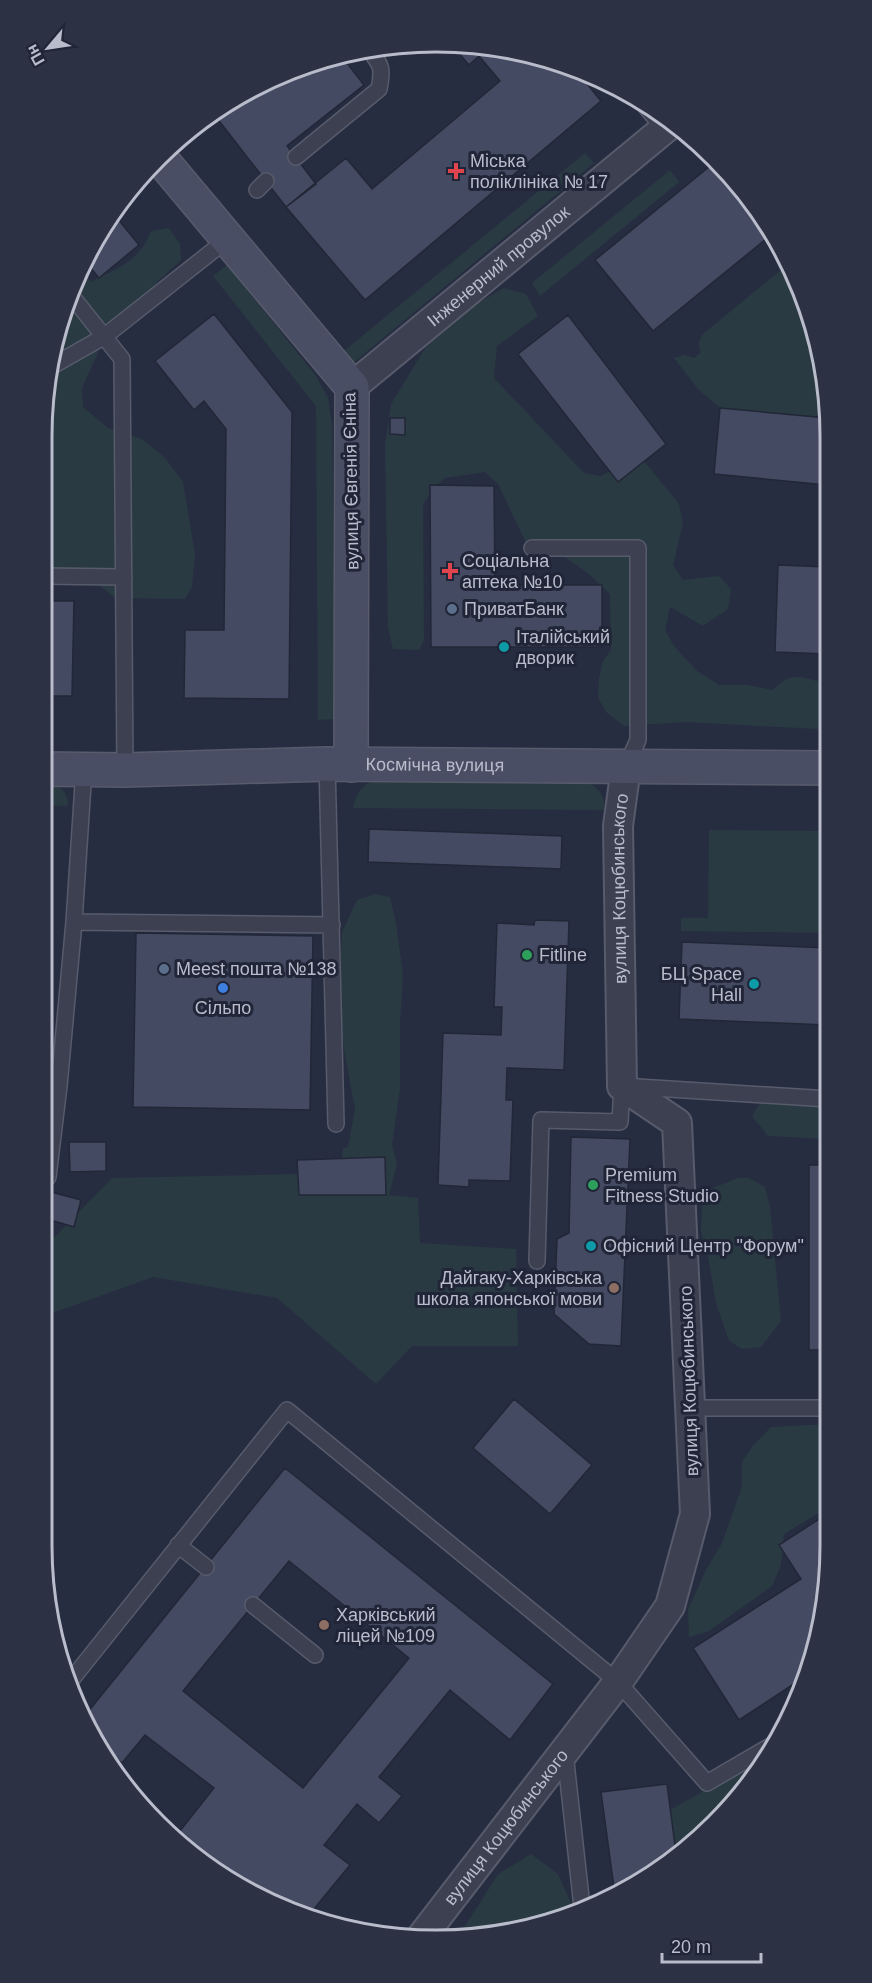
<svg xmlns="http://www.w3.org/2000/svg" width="872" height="1983" viewBox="0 0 872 1983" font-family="Helvetica,sans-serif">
	<rect width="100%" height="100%" fill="#272d41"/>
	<!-- green -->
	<path fill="#293a42" d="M585,153l9,10 -247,205 -60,-70 8,-6 49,59z
		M670,170l9,12 -139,114 -8,-13z
		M169,228l11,16 1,16 -26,24 -17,32 -38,32 -18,40 1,19 25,21 34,11 23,19 18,24 12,72 -3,33 -7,12 -70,-1 -16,-13 -57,-2v-147l21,-127 17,-37 11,10c28,-16 46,-17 60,-51z
		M788,264l12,21 27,99v34l-107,-10 -22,-19 -24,-31 11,-3 9,3 7,-6c-4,-7 -2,-11 2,-18z
		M227,265l89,111 12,22 4,27 4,294 -18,1 -2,-314 -103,-130z
		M504,288l22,6 12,22 -41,30 -3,32 90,95 17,3 39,-20 39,48 4,19 -10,42 10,15 36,-4 12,13 -3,20 -25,17 -33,-19 -5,23 9,16 23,25 22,14h28l26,5c15,-16 25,-15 44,-9l10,-6 1,49 -11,5 -131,-7 -62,4 -18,-14 -8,-15 1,-19 4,-17 8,-11 -1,-56 -21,-20 -31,-22 -31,-7 -29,-61 -13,-12 -40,6 -14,13 -8,14 1,135 -5,10 -26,-1 -5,-21 -3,-183 6,-41 35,-57 50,-43z
		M42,782c15,0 26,8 26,24l-26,-1z
		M371,782l220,2c10,7 14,13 13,26l-251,-2c3,-13 6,-20 18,-26z
		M42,816h10v61l-10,-1z
		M709,830l119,1v102l-147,-2v-13h27z
		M375,894l15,3 6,26 7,52 -3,48v66l-8,56 5,19 -8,31 29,3 2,45 96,6 2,97h-106l-36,38 -99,-86 -124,-21 -106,38 -5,7v-72l70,-72 186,-4 2,21h37l6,-47 5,-1 7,-37 -15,-84v-50l2,-44 15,-32z
		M797,1102l32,3v34l-61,-3 -16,-20 8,-13z
		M738,1178h11l16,9 5,20 11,114 -20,26 -19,2 -13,-8 -13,-38 -8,-47 -7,-25 1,-24 8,-18z
		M830,1424v82l-46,28 -3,31 -9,21 -63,45 -20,6 -1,-28 18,-39 16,-27 20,-56v-25l10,-15 19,-20z
		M770,1754l-38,53 -56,46 -6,-43z
		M531,1854l27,20 16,36 -61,23 -56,6 41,-65z"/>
	<!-- building -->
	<path fill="#444a61" stroke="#222738" stroke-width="1.5" fill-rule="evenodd" d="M451,44l37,1 75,18 12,6 26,32 -236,199 -79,-93 60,-49 26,31 128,-108 -21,-25 -10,9z
		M340,54l24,31 -77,61 29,38 -30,23 -73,-94 49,-31z
		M715,162l33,34 23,39 -118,96 -58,-71z
		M113,213l26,32 -40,33 -14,-17 10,-22z
		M214,314l78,98 -3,287 -105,-1 1,-68h39l2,-201 -22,-28 -10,9 -39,-49z
		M568,315l98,129 -48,38 -100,-128z
		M720,408l107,10v67l-113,-11z
		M390,418h15v17l-15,-1z
		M430,485l64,1 1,99h107v62h-171z
		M778,565l49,2v87l-52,-2z
		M42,601h32l-2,95h-30z
		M369,829l193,7 -1,33 -193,-7z
		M42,876l10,1 -5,56h-5z
		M535,920l34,1 -5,149 -57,-2 -1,32h7l-3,81 -41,-1v7l-31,-2 5,-152 58,2 1,-28h-8l3,-84 37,2z
		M136,933l177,3 -3,174 -177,-3z
		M682,942l146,6v77l-149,-6z
		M571,1137l59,2 -9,207 -32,-2 -35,-30 3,-75 12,-6z
		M69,1142h37v29l-36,1z
		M385,1157l1,38h-87l-2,-35z
		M809,1165h20v185h-20z
		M51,1192l30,8 -7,27 -30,-9z
		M514,1399l78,66 -42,49 -77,-66z
		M285,1468l268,216 -43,56 -60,-50 -71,87 23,19 -23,27 -22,-19 -33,41 26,20 -41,50 -70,-27 -63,-52 38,-48 -69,-53 -23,28 -29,-23 -10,-22zM289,1561l120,97 -106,130 -120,-97z
		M830,1512v35l-21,127 -70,46 -46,-72 108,-69 -22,-34z
		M667,1784l9,69 -43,35 -18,7 -14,-103z"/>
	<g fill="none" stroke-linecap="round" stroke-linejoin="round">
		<defs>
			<path id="lane" d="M646,107l18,22
				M296,157l83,-68c4,-20 3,-24 -10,-39
				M257,190l9,-9
				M70,294l52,65 3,411
				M54,365l51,-29 124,-98
				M532,548h106v192l-12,27
				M42,576l82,1
				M327,764l9,360
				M74,922l258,3
				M42,1073l18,1
				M42,1177h6l11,-91 15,-164 10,-153
				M537,1261l4,-141 79,2 2,-36 207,13
				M691,1408h139
				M178,1545l28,22
				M253,1605l62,50
				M68,1684l219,-274 331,272 89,101 72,-42
				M565,1753l17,154"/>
			<g id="street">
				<path id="s1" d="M352,387l321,-265"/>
				<path id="s2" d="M420,1939l198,-257 52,-76 25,-92 -18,-391 -55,-37 -4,-260 8,-59"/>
			</g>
			<g id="secondary">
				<path d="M160,158l192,229 -1,378"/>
				<path id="s3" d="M42,769l83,1 202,-6 501,4"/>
			</g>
		</defs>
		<!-- lane casing -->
		<use href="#lane" stroke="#575b6b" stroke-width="18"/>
		<!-- street casing -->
		<use href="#street" stroke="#575b6b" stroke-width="32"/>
		<!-- secondary casing -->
		<use href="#secondary" stroke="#575b6b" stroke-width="36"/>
		<!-- lane -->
		<use href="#lane" stroke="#3c4051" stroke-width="15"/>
		<!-- street -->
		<use href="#street" stroke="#3c4051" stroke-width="28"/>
		<!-- secondary -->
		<use href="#secondary" stroke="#4a4e64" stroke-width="33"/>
	</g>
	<!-- markers -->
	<g fill="#e0444e" stroke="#202537" stroke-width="2">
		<path d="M453 162h6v6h6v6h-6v6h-6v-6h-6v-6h6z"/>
		<path d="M447 562h6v6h6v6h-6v6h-6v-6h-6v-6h6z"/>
	</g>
	<g fill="#5c6f8a" stroke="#202537" stroke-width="2">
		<circle cx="452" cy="609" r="6"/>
		<circle cx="164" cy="969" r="6"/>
	</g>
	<g fill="#0f9aa8" stroke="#202537" stroke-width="2">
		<circle cx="504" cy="647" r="6"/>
		<circle cx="754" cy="984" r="6"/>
		<circle cx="591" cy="1246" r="6"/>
	</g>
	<g fill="#2e9e5b" stroke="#202537" stroke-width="2">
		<circle cx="527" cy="955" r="6"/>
		<circle cx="593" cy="1185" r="6"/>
	</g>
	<circle fill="#3f7fe0" stroke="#202537" stroke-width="2" cx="223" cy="988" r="6"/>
	<g fill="#8d6e63" stroke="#202537" stroke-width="2">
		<circle cx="614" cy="1288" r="6"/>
		<circle cx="324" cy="1625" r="6"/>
	</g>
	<g text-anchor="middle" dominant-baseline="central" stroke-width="6" stroke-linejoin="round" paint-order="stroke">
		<!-- poi labels -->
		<g font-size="18" fill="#b9bccb" stroke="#202537" text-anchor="start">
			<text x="470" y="161">Міська<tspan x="470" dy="21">поліклініка № 17</tspan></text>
			<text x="462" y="561">Соціальна<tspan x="462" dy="21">аптека №10</tspan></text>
			<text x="464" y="609">ПриватБанк</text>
			<text x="516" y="637">Італійський<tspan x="516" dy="21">дворик</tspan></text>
			<text x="539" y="955">Fitline</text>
			<text x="176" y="969">Meest пошта №138</text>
			<text x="742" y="974" text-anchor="end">БЦ Space<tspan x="742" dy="21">Hall</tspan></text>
			<text x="223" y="1008" text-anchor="middle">Сільпо</text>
			<text x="605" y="1175">Premium<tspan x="605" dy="21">Fitness Studio</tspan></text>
			<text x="603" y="1246">Офісний Центр "Форум"</text>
			<text x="602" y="1278" text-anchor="end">Дайгаку-Харківська<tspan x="602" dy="21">школа японської мови</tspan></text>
			<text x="336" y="1615">Харківський<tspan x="336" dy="21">ліцей №109</tspan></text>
		</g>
		<!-- street labels -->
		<g font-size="18" fill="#b9bccb" stroke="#202537">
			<text stroke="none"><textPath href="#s1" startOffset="190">Інженерний провулок</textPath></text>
			<text transform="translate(351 481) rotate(-91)">вулиця Євгенія Єніна</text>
			<text stroke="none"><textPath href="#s3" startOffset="393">Космічна вулиця</textPath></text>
			<text stroke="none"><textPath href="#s2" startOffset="1167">вулиця Коцюбинського</textPath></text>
			<text transform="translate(689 1381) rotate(-92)">вулиця Коцюбинського</text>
			<text stroke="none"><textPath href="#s2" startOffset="141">вулиця Коцюбинського</textPath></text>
		</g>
	</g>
	<!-- crop -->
	<path d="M0 0H872V1983H0ZM436 52H436A384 384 0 0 1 820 436V1546A384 384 0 0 1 436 1930H436A384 384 0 0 1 52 1546V436A384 384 0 0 1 436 52Z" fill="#2c3143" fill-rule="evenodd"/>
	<path fill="none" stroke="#b9bccb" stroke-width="3" d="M436 52H436A384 384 0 0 1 820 436V1546A384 384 0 0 1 436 1930H436A384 384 0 0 1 52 1546V436A384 384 0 0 1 436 52Z"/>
	<!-- north arrow -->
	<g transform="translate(48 48) rotate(241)" stroke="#202537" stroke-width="4.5" paint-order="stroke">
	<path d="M0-4.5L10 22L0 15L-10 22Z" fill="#b9bccb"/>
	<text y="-9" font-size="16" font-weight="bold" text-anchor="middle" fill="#b9bccb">Пн</text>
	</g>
	<!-- scale -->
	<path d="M662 1953v9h99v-9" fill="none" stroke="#b9bccb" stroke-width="3"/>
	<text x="671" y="1953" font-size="18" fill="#b9bccb" stroke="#202537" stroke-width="4.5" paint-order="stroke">20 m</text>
</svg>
